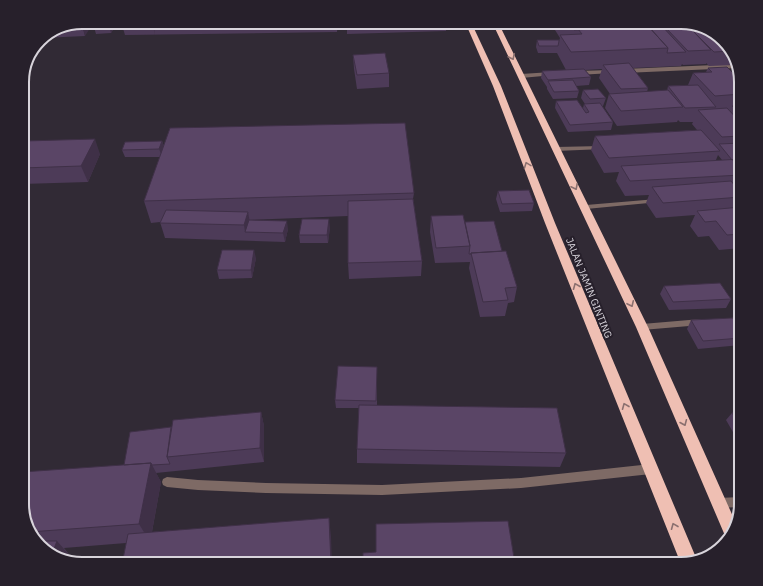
<svg xmlns="http://www.w3.org/2000/svg" width="763" height="586" viewBox="0 0 763 586" font-family="'IBM Plex Sans',sans-serif">
	<rect width="100%" height="100%" fill="#312a35"/>
	<g fill="none" stroke-linecap="round" stroke-linejoin="round">
		<!-- lane -->
		<path fill="#7e6a65" fill-rule="evenodd" d="M602,146l3,2 -1,1 -48,2 -3,-2 3,-2z
			M741,317v6h-20l-1,-2 1,-2z
			M701,319l3,1 1,2 -1,2 -3,1 -59,5 -3,-1 -1,-2 1,-2 3,-1z
			M651,464l4,2 1,3 -1,3 -4,2 -130,14 -139,7 -116,-2 -68,-3 -31,-3 -4,-2 -1,-3 1,-3 4,-2 31,3 68,3 116,2 139,-7z"/>
		<!-- street -->
		<path fill="#7e6a65" fill-rule="evenodd" d="M737,64v4l-113,5 -3,-2 3,-2z
			M610,70l2,1v2l-34,2 -3,-2 3,-2z
			M552,72l3,2 -1,1 -33,3 -3,-2 3,-2z
			M657,199l2,1 1,1 -1,1 -73,7 -3,-2 3,-2z
			M741,497l-1,10 -22,1 -4,-1 -1,-4 1,-4 4,-1z"/>
		<!-- highway -->
		<path fill="#efbfb3" fill-rule="evenodd" d="M465,22h6l30,64 54,137 142,337 -16,4 -136,-341 -52,-137z
			M492,22h6l150,305 87,194 -6,18 -3,-1 -90,-211z"/>
	</g>
	<!-- wall -->
	<path fill="#4d3b58" fill-rule="evenodd" d="M82,22l3,14 -43,2v-1z
		M118,22l-7,11 -15,1 -2,-7z
		M121,22h217l-1,10 -212,3z
		M347,22h100l-1,9 -99,3z
		M524,22h102l4,5h7l2,-5h30l-13,1 2,2 6,4 1,-2 19,-1 1,-3 33,11 17,21 1,6 -1,4 -26,1 -3,-3v1l-23,1 -1,-1 -1,2 -48,2 15,20 -1,4 20,-1 1,-5 20,-1 5,-12 13,-1 2,-4 33,14v107l-3,1 3,3v9l-2,3h2v43l-22,2 -10,-14 -11,1 -8,-11 5,-11 -39,3 -10,-15 3,-8 -24,1 -9,-15 3,-9 -15,1 -13,-23 4,-14 102,-6 -5,-6 1,-2h-13l-2,-2 -1,2 -60,4 -12,-18 4,-14h1l-11,-16 3,-9 -17,1 6,7 -2,8 -13,1 3,5 -2,7 -24,1 -6,-10v-2l-6,-9 1,-7 24,-1 -9,-17h-19l-2,-6 1,-7 22,1 1,-3 -5,-8h-25l-3,-5 1,-1h-3zM718,155l4,5h-6z
		M353,55l36,18v14l-32,2 -3,-20z
		M583,90l23,8 -3,8h-1l11,16 -2,8 -43,2 -13,-24 1,-7 27,7 1,-4h1l-4,-6z
		M162,141l2,5 250,47 -1,6 9,62 -1,15 -72,3 -1,-16v-47l-99,4 39,9 -3,13 -120,-4 -5,-16 -9,1 -7,-22 16,-44h-35l-3,-7z
		M22,146l78,8 -12,28 -66,2z
		M498,191l36,12 -2,8 -32,1 -4,-13z
		M431,216l34,6 37,30 15,35 -3,15 -6,1 -3,13 -25,1 -11,-49 1,-6 -35,1 -5,-31z
		M330,227l-2,16h-28l-1,-8z
		M256,258l-4,20 -33,1 -2,-9z
		M664,286l67,13 -5,9 -57,2 -9,-16z
		M691,320l50,10v15l-43,4 -11,-20z
		M377,367v38l189,48 -6,14 -203,-4v-14l2,-41h-23l-1,-8z
		M261,412l3,14v36l-108,11 5,9 -9,50 179,4 -205,7 -62,5 8,10 -1,2 -26,-8 -17,-21 96,-66 47,-38z
		M741,412v34l-15,-26 6,-7z"/>
	<!-- shaded-wall -->
	<path fill="#3f3047" d="M81,22h13l-9,14 -4,-13z
		M111,22h7l-7,11 -2,-7z
		M152,22h10l-8,6 1,7z
		M95,139l5,15 -12,28 -7,-16z
		M162,141l3,8 -3,7 -3,-7z
		M248,212l3,16 -6,4 -1,-7z
		M329,219l1,8 -2,16 -1,-8z
		M287,221l1,8 -3,13 -2,-9z
		M254,250l2,8 -4,20 -1,-8z
		M261,412l3,14v36l-4,-14z
		M151,463l10,19 -11,60 -11,-18z
		M329,518l2,18 1,28h-1z
		M57,541l15,17 -1,2 -19,-6z"/>
	<!-- building -->
	<path fill="#5a4566" stroke="#3f3047" d="M97,22h14l-2,4 -15,1z
		M157,22h16l2,6h-21z
		M530,22h27v1h-26z
		M561,22h65l4,5 -56,3 -3,-5h-8z
		M639,22h16l3,3 -16,1z
		M685,23l33,11 14,17 -18,1 -21,-21 18,19 -23,1 -23,-24 23,-1z
		M661,25l25,27 -19,1 1,-5 -19,-21h-5l-2,-1z
		M649,27l19,21 -97,4 -11,-17 22,-1 -4,-5z
		M537,40h22v1l-1,5h-19z
		M385,53l4,20 -32,2 -4,-20z
		M629,63l19,25 -27,1 -18,-24z
		M727,67l10,10h3l1,5v12l-26,2 -22,-23 19,-1 -4,-4z
		M584,69l7,8 -43,3 -6,-9z
		M573,80l6,11 -25,1 -6,-11z
		M698,85l18,22 -31,1 -17,-22z
		M598,89l8,9 -16,1 -7,-9z
		M668,90l15,17 -62,4 -12,-17z
		M577,100l9,13 3,-1 -5,-8 16,-1 13,19 -43,3 -14,-24z
		M741,105v10l-9,-9z
		M727,108l14,15v13l-19,1 -24,-27z
		M405,123l9,70 -270,8 26,-73z
		M701,130l19,21 -111,7 -14,-22z
		M95,139l-14,27 -59,2v-22l3,-5z
		M162,141l-3,8 -37,1 3,-8z
		M741,143v16l-9,1 -13,-16z
		M741,159v16l-111,6 -9,-15z
		M731,181l10,12v4l-78,6 -11,-16z
		M529,190l5,13 -32,1 -4,-13z
		M413,199l9,62 -74,2v-62z
		M741,205v2h-6l-2,-1z
		M741,207v27l-14,1 -11,-14 -11,1 -8,-11z
		M166,210l82,2 -4,13 -84,-2z
		M463,215l7,31 -34,2 -5,-32z
		M302,219h27l-2,16h-28z
		M249,220l38,1 -4,12 -38,-1z
		M494,221l8,30 -31,2v1h-2l1,-8 -5,-24z
		M222,250h32l-3,20h-34z
		M506,251l11,36 -12,1 3,12 -25,2 -12,-49z
		M720,283l11,16 -58,3 -9,-16z
		M733,318l8,12v8l-38,3 -12,-21z
		M338,366l39,1 -1,34 -41,-1z
		M359,405l198,3 9,45 -209,-4z
		M261,412l-1,36 -93,9 6,-37z
		M741,412v16l-9,-15z
		M171,427l-4,30 3,7 -18,1 -1,-2 -27,2 6,-33z
		M151,463l-12,61 -110,8 -1,-1 -6,-23v-36z
		M329,518l2,46h-209l6,-30z
		M508,521l7,43h-152v-11l13,-1v-28z
		M37,541h20l-5,13 -7,-2z"/>
	<!-- one-way arrows -->
	<defs><path id="oneway-chevron" d="M-2-3.5L2.5 0L-2 3.5" fill="none" stroke-width="1.6" stroke-linecap="round" stroke-linejoin="round"/></defs>
	<g stroke="#8b706f">
		<use href="#oneway-chevron" transform="translate(512 57) rotate(64)"/>
		<use href="#oneway-chevron" transform="translate(527 165) rotate(-111)"/>
		<use href="#oneway-chevron" transform="translate(575 187) rotate(63)"/>
		<use href="#oneway-chevron" transform="translate(576 286) rotate(-112)"/>
		<use href="#oneway-chevron" transform="translate(631 304) rotate(65)"/>
		<use href="#oneway-chevron" transform="translate(625 406) rotate(-112)"/>
		<use href="#oneway-chevron" transform="translate(684 423) rotate(67)"/>
		<use href="#oneway-chevron" transform="translate(674 526) rotate(-112)"/>
	</g>
	<g text-anchor="middle" dominant-baseline="central" stroke-width="4" stroke-linejoin="round" paint-order="stroke">
		<!-- street labels -->
		<g font-size="10" fill="#d8d4db" stroke="#27202b">
			<text transform="translate(589 288) rotate(68)">JALAN JAMIN GINTING</text>
		</g>
	</g>
	<!-- crop -->
	<path d="M0 0H763V586H0ZM82 29H681A53 53 0 0 1 734 82V504A53 53 0 0 1 681 557H82A53 53 0 0 1 29 504V82A53 53 0 0 1 82 29Z" fill="#27202b" fill-rule="evenodd"/>
	<path fill="none" stroke="#d8d4db" stroke-width="2" d="M82 29H681A53 53 0 0 1 734 82V504A53 53 0 0 1 681 557H82A53 53 0 0 1 29 504V82A53 53 0 0 1 82 29Z"/>
</svg>
